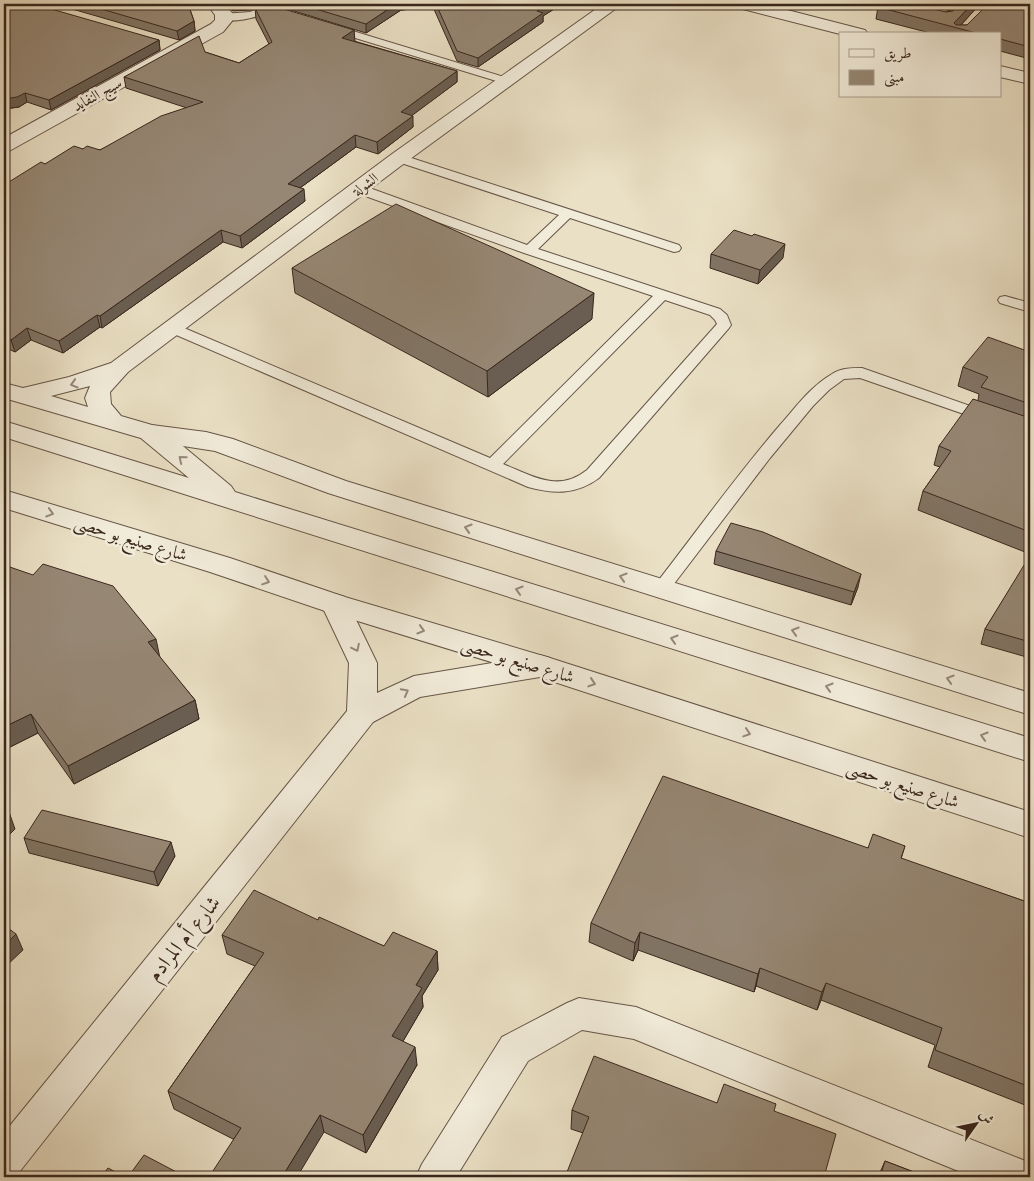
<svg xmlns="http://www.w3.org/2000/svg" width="1034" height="1181" viewBox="0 0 1034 1181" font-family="'Gentium Book Plus',Amiri,serif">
	<rect width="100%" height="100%" fill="#eae0c5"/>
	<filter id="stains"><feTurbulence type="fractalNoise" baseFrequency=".004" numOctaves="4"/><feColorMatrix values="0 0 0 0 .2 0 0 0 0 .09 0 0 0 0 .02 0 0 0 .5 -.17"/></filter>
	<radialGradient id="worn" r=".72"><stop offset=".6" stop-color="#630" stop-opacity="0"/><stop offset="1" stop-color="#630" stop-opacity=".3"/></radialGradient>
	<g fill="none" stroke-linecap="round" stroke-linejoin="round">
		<defs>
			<path id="service" d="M269,4h13c-9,10 -53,23 -64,13l5,-3 27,-2z
				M333,25l178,54 2,2 -6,3 -4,-1 -174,-53 -2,-2z
				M399,154l280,91 2,3 -2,3 -5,1 -104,-34 -32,31 182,60 7,6 4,10 -2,3 -130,150c-23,17 -45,16 -71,9l-361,-156 -2,-3 2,-3h10l313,133 163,-162 -129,-43 -170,-61 -1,-3 1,-3h10l163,59 32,-30 -164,-54 -2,-3zM665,300l45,15 5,5 2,4 -130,146c-29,23 -54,6 -84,-6z
				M1005,296l25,7v9l-30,-9 -2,-3 2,-3z
				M862,368l168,59v10l-170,-59 -16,1 -15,11 -16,16 -43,52 -103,135 -6,2 -6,-2 -3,-4 3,-4c42,-54 81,-109 125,-160 16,-18 31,-39 52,-51 9,-6 20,-6 30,-6z"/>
			<path id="minor" d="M207,4h17l9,10 -1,7 -9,11 -212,118 -7,2v-14l207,-114 4,-4v-5z
				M603,4h19l-216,158 -278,210 -18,20 1,12 10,12 31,9 54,7 27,7 113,42 684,212v22l-702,-222 -113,-42 -64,-10 -147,-43v-15l19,5 46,-11 42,-14 281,-209zM90,386l-5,12 3,9 -37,-11z
				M737,4h27l101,26 3,4h-28l-101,-26z
				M1000,66l30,7v11l-30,-7z
				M335,594l10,3 32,66v30l37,-17 126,-21 10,3 4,8 -4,8 -10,3 -120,20 -47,25 -356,453 -13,2v-44l343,-422 2,-48 -28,-59 4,-7z
				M579,998l57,9 382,151 12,5v14h-57l-339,-138 -52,-9 -54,31 -72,116h-40l6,-13 80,-127 65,-34z"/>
			<path id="tertiary" d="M4,421l185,57 -47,-39 -3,-6 3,-6 9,-2 9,2 71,59 4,6 795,246v24l-1026,-325z
				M4,490l226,68 115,39 205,61 480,154v26l-500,-164 -205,-63 -115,-39 -206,-64z"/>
		</defs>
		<!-- service casing -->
		<use href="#service" stroke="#665547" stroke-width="2"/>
		<!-- minor casing -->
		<use href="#minor" stroke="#665547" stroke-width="2"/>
		<!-- tertiary casing -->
		<use href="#tertiary" stroke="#665547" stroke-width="2"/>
		<!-- service -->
		<use href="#service" fill="#f1ebd9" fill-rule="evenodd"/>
		<!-- minor -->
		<use href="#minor" fill="#f1ebd9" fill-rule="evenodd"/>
		<!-- tertiary -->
		<use href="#tertiary" fill="#f1ebd9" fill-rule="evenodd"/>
	</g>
	<!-- wall -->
	<path fill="#817464" stroke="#3a271d" d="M4,4l155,36 1,10 -109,60 -24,-8 -8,5 -15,2z
		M55,4h133l6,17 1,10 -16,9z
		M226,4h39l-9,3 98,23v11l103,30v11l-45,33 1,12 -35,27 -22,-7 -56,41 5,13 -63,47 -19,-6 -121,86 -2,-1 -37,26 -32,-13 -16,12 -11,-5v-162l41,-21 38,-15 17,1 87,-42 -61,-20 -2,-11 81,-25 34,11 30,-19 -13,-25 -1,-11 -5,2 -17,1z
		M281,4h281l-19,12v6l-65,45 -21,-6 -24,-54 -32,3 -35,23 -85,-26z
		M921,4h59l-19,21h6l63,-21v55l-30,-8v-17h-66l-58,-15 2,-12 68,5 5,-1z
		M711,254l72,4 -25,26 -48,-16z
		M292,268l300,51 -104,78 -193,-104z
		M1030,352v202l-112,-44 5,-19 17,-24 -6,-2 5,-19 39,-46 1,-6 -21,-8 5,-19z
		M716,551l142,36 -7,18 -137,-41z
		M1030,557v101l-49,-14 4,-15z
		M33,575l127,83 35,42 4,19 -125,65 -36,-51 -34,17z
		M24,838l151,18 -17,30 -129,-33z
		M905,846l-4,13 129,44v204l-102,-40 7,-22 -114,-45 -4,10 -61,-24 -2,6 -116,-42 -5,11 -44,-19 2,-19 277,-75z
		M318,920l66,26 53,5 1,19 -16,26 1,11 -20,34 14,24 -51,88 -42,-21 -91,7 -59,-30 -6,-18 87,-125 -28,-12 -5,-19z
		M717,1103l59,1 -193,29 -12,-4 1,-19z
		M885,1161l42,16h-49z"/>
	<!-- shaded-wall -->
	<path fill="#695e51" stroke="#3a271d" d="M249,4h16l-15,6z
		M396,4h37v3l-32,3 -35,23v-9z
		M548,4h14l-19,12v6l-65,45v-9l59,-47z
		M972,4h8l-22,24 -4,-5z
		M194,21l1,10 -16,9 -2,-9z
		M354,30l1,11 -12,8 -1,-11z
		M159,40l1,10 -109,60 -2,-10z
		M457,71v11l-55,41 -1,-11z
		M25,93l2,9 -8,5 -15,2v-10z
		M413,116v11l-35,27 -1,-12z
		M355,135l1,12 -67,49 -1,-12z
		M304,189l1,12 -63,47 -2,-12z
		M221,230l2,12 -121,86 -2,-12z
		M785,244l-2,14 -25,26 2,-14z
		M594,293l-2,26 -104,78 -1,-26z
		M97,315l3,12 -37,26 -4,-12z
		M27,328l4,12 -16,12 -4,-12z
		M861,574l-3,13 -7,18 3,-13z
		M156,639l4,19 -12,-16z
		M195,700l4,19 -125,65 -6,-18z
		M31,714l7,19 -34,17v-23z
		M9,812l6,17 -11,11v-23z
		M171,842l4,14 -17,30 -4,-14z
		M640,932l-2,18 -5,11 2,-18z
		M16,934l7,16 -19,18v-22z
		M437,951l1,19 -16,26 1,11 -28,48 -3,-19 24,-51z
		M760,968l-4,18 -2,6 4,-18z
		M826,983l-5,17 -4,10 5,-18z
		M415,1047l2,18 -51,88 -3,-18z
		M320,1115l4,17 -27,45h-15z"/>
	<!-- building -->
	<path fill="#968774" stroke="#3a271d" d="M4,4h30l125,36 -110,60 -24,-7 -8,4 -13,2z
		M84,4h104l6,17 -17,10z
		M267,4l87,26 -12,8 115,33 -56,41 12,4 -36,26 -22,-7 -67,49 16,5 -64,47 -19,-6 -121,86 -3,-1 -38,26 -32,-13 -16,12 -7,-4v-151l37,-23 4,2 29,-18 9,3 4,-3 13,4 61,-34 42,-14 -79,-25 75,-41 6,16 34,11 33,-21 -17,-34z
		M299,4h97l-30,20z
		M436,4h112l-11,7 6,2 -65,45 -21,-7z
		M879,4h34l33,8 7,-1 4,-6 -1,-1h16l-18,19 2,2h11l21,-21h42v43l-30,-8v-5h-20l-102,-27z
		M396,204l198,89 -107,78 -195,-103z
		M734,230l18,6 2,-2 31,10 -25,26 -49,-16z
		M988,337l42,15v52l-49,-17 7,-10 -25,-10z
		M973,399l57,19v114l-107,-41 28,-40 -12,-5z
		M731,523l32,9 98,42 -7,18 -138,-41z
		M1029,557h1v85l-45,-13z
		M43,564l70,22 43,53 -8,3 47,58 -127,66 -37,-52 -27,13v-162l29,10z
		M663,776l205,72 5,-14 32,12 -4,12 129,45v184l-95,-37 7,-22 -116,-45 -4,9 -62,-24 -2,6 -118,-42 -5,11 -44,-20z
		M4,809l5,3 -5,5z
		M42,810l129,32 -17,30 -130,-34z
		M254,890l64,30 1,-3 65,29 9,-14 44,19 -21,34 6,3 -30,48 23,11 -52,88 -43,-20 -38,62h-73l32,-49 -73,-37 96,-138 -42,-18z
		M4,925l12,9 -12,12z
		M594,1056l123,47 7,-19 52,20 -2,7 62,23 -12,43h-259l24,-60 -17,-7z
		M144,1155l42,22h-58z
		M885,1161l42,16h-47z
		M108,1168l17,9h-24z"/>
	<!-- one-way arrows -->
	<defs><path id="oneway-chevron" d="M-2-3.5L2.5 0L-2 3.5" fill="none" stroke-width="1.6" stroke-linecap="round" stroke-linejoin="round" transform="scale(1.25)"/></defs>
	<g stroke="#96897b">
		<use href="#oneway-chevron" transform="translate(74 384) rotate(163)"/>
		<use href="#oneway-chevron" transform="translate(182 459) rotate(-141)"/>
		<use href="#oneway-chevron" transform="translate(50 513) rotate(17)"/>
		<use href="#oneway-chevron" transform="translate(468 528) rotate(-163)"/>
		<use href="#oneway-chevron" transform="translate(623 577) rotate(-163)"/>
		<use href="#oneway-chevron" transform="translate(266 581) rotate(19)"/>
		<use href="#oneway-chevron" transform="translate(519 590) rotate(-163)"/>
		<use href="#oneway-chevron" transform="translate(421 630) rotate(17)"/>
		<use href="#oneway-chevron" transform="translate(795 631) rotate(-163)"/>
		<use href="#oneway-chevron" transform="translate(674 639) rotate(-163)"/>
		<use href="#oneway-chevron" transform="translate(356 648) rotate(64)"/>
		<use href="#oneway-chevron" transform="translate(950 679) rotate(-163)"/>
		<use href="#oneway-chevron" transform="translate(592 683) rotate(18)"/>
		<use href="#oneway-chevron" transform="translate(829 687) rotate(-163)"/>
		<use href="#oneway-chevron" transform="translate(405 692) rotate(-28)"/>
		<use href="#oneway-chevron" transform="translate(747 733) rotate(18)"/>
		<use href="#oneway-chevron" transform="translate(984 736) rotate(-163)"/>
	</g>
	<g text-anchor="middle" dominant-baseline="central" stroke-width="5" stroke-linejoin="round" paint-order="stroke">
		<!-- far-street labels -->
		<g font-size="15" fill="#3a271d" stroke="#f1ebd9">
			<text transform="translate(97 94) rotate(-29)">سيج النفايد</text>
			<text transform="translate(365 184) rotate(-37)">الشولة</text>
		</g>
		<!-- street labels -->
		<g font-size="18" fill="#3a271d" stroke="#f1ebd9">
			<text transform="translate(131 538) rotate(17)">شارع صنيع بو حصى</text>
			<text transform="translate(518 660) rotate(17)">شارع صنيع بو حصى</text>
			<text transform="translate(903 784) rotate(18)">شارع صنيع بو حصى</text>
		</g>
		<!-- near-street labels -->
		<g font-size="21" fill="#3a271d" stroke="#f1ebd9">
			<text transform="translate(183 938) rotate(-51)">شارع أم المرادم</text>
		</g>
	</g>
	<!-- margin -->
	<rect width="1034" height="1181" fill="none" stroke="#eae0c5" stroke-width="20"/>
	<rect x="5" y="5" width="1024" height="1171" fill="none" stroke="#3a271d" stroke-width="2.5"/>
	<rect x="10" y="10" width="1014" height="1161" fill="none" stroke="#3a271d"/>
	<!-- legend -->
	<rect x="839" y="32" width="162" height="65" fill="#f1ebd9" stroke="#a89d8e"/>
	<rect x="849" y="49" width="25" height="8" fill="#f1ebd9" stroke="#a89d8e"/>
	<text x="884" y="58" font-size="15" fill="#3a271d">طريق</text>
	<rect x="849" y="70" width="25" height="15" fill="#968774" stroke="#a89d8e"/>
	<text x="884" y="82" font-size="15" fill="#3a271d">مبنى</text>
	<!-- north arrow -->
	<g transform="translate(976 1124) rotate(57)" stroke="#f1ebd9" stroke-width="4" paint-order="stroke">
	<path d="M0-4L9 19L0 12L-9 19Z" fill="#3a271d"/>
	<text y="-8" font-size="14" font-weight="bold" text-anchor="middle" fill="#3a271d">ش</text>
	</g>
	<rect width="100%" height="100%" filter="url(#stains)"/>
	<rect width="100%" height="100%" fill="url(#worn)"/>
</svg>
